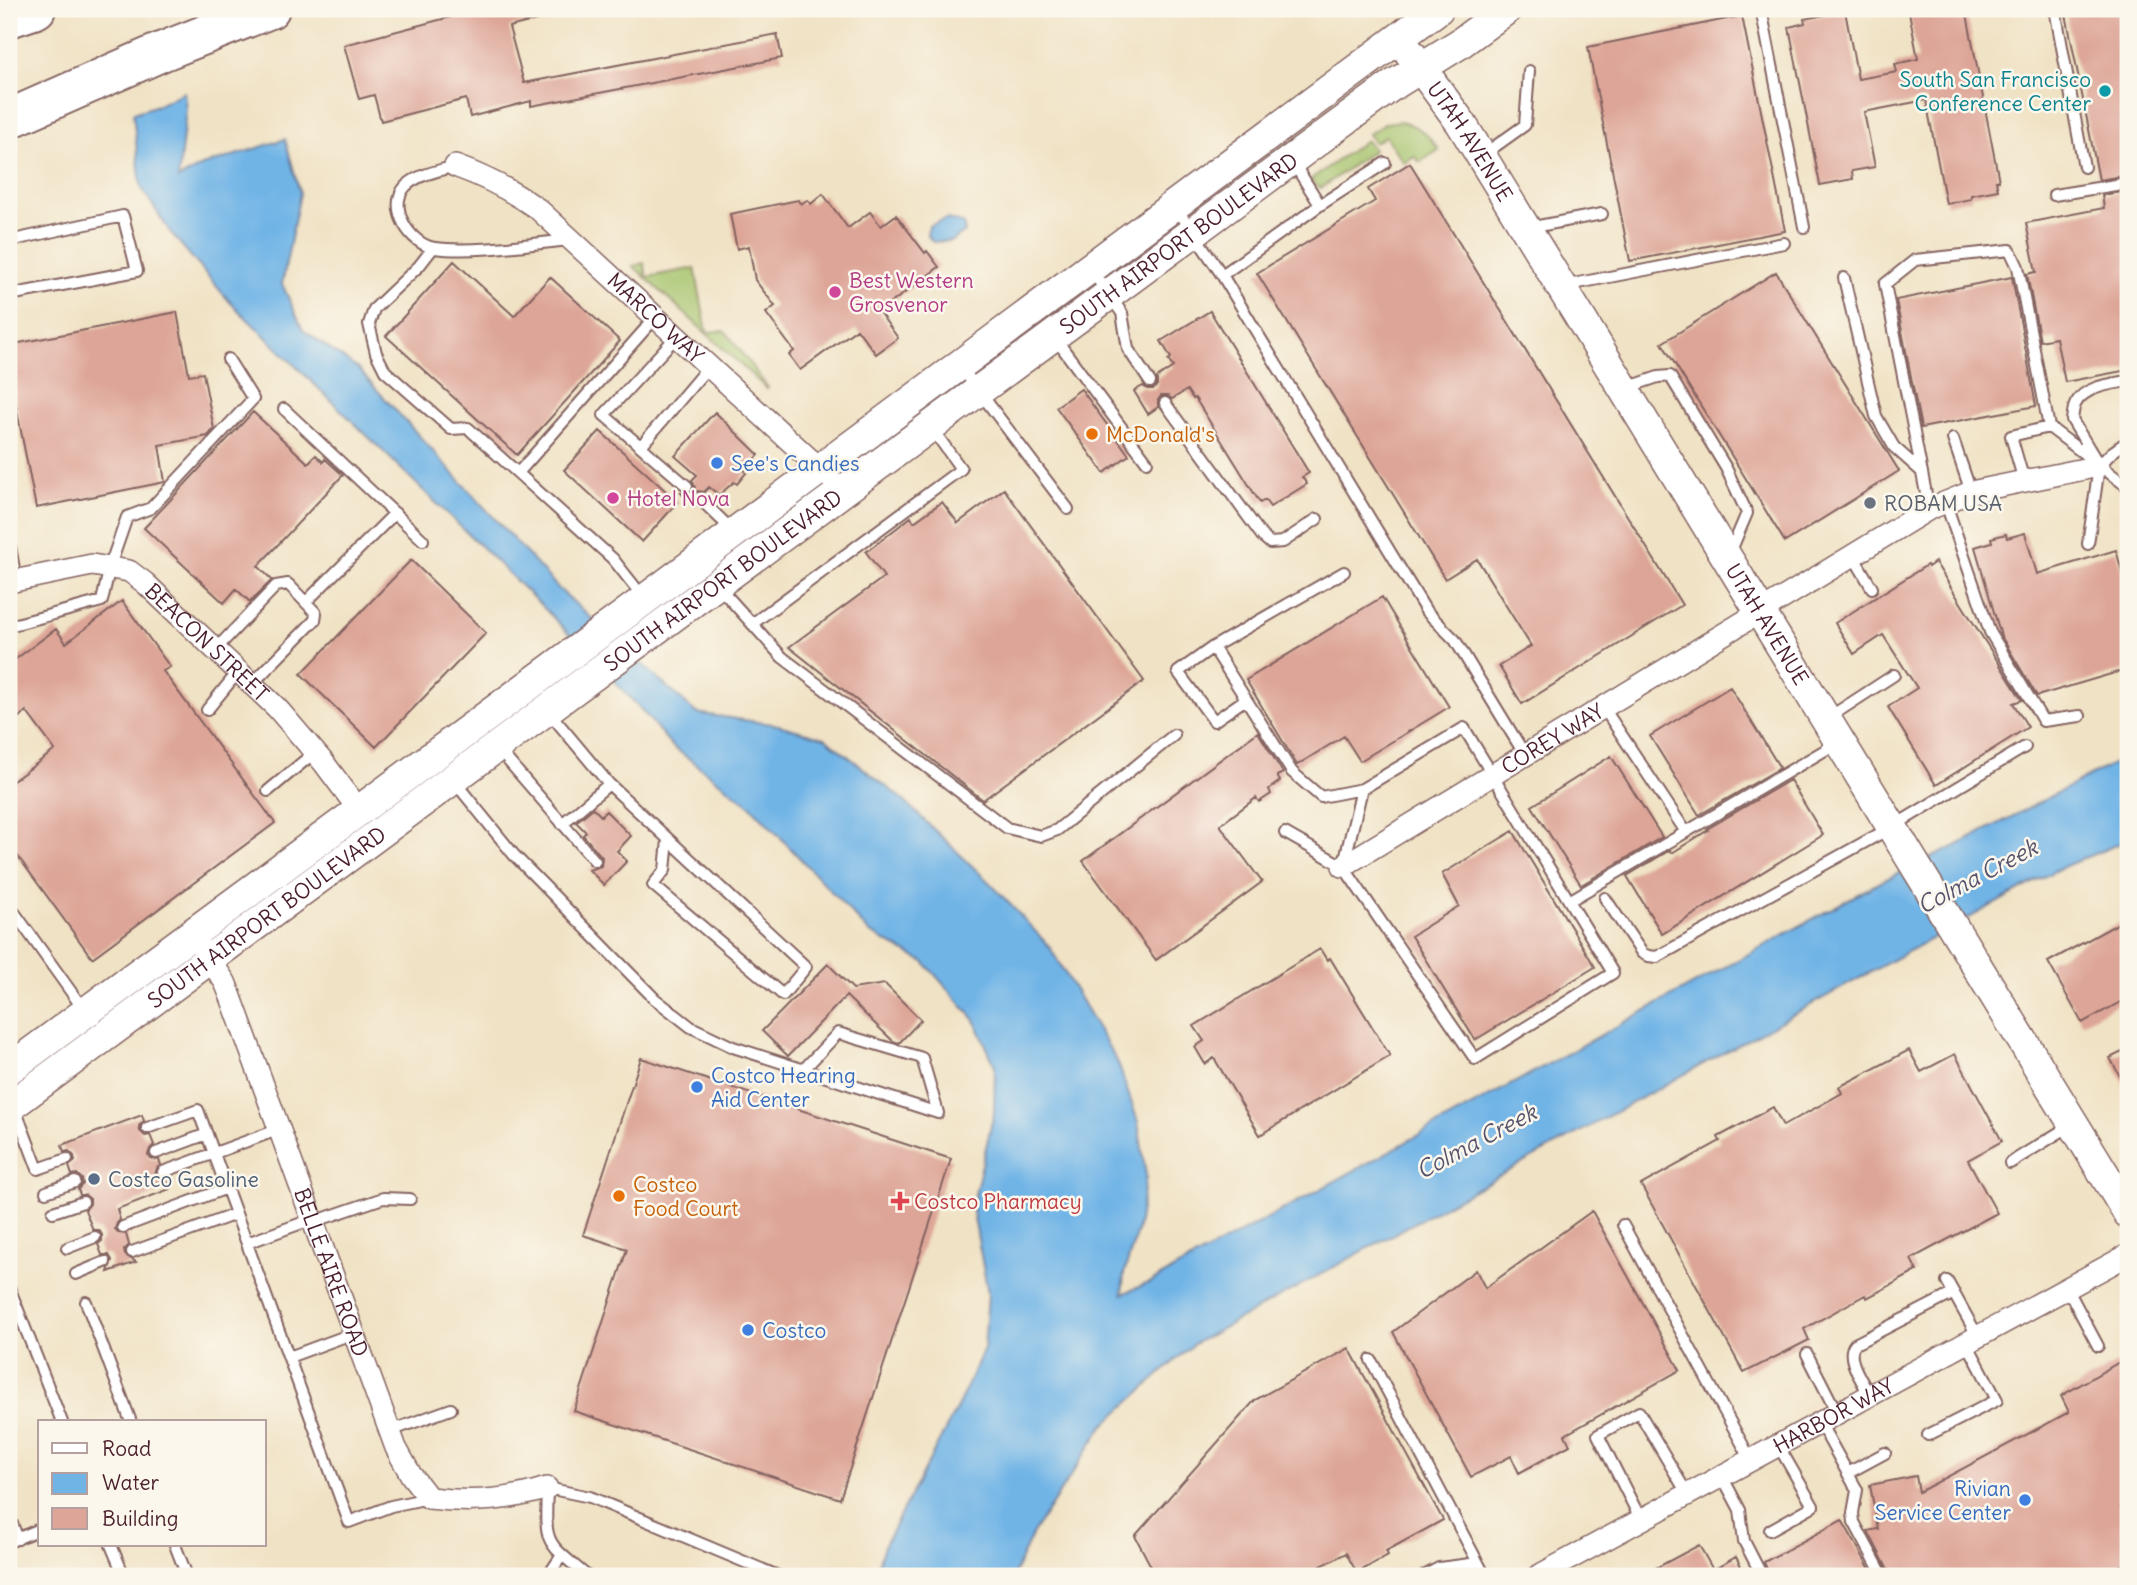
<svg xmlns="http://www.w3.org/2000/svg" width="2137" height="1585" viewBox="0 0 2137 1585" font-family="Delius,sans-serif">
	<rect width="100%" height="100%" fill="#fbf7ec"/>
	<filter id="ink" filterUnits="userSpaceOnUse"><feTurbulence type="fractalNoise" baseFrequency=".0143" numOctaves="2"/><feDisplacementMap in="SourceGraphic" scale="14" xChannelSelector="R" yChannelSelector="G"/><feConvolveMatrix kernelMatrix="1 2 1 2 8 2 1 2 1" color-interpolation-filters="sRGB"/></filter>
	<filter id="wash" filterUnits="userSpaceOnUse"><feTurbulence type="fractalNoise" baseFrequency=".00686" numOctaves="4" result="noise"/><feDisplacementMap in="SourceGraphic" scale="28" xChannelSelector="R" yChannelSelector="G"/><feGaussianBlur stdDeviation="1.57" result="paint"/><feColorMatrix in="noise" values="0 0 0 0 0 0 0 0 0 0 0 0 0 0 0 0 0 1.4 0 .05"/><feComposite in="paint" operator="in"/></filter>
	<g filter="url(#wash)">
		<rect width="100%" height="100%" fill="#f0e2c4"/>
		<!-- green -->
		<path fill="#a5c26a" stroke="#78704a" stroke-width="2" d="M1401,121c19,6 27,13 38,29l-19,12 -6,-6 -10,7 -19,-27 -10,7 -7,-9 18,-11z
			M1366,140l8,10 -53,38 -7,-3 -3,-6z
			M644,263l3,14 48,-9 12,64 16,-1 4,2 41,55 -1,1 -134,-123z"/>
		<!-- water -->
		<path fill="#70b4e6" stroke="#5d6a88" stroke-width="2" d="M184,92l2,17 -8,70 24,-13 83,-27 15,54 -18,91 21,46 55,39 200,219 138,125 82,12 47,13 77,61 90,86 57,61 69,117 20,59 8,54 -8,52 -14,46 -2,20 29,-12 729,-400 74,-35 174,-91v84l-70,29 -866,476 -89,81 -71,109 -19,41h-139l10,-30 75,-142 25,-55 4,-56 -16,-86 22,-94 1,-47 -20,-46 -51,-58 -54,-29 -120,-128 -78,-59 -33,-39 -94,-98 -314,-306 -61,-71 -29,-45 -8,-74 25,-8z
			M946,219l17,4 2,9 -13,9 -19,1 -6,-7 2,-9z"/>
		<g id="blocks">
			<!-- building -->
			<path fill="#dda597" d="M481,9h78l1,5 -51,13 15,56 253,-49 5,24 -251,48v-5l-61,16 -4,-18 -85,22 -7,-26 -15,4 -15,-54z
				M1928,9h38l33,172h-3l2,9 -27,5v4l-25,5 -20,-104 -62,12 11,55 -23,4 1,8 -33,6 -31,-158 16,-4 -1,-4 41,-8 13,68 39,-7 -2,-8 23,-5 -9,-47z
				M2065,9h63v166l-29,5z
				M1742,16l43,215 -155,30 -42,-214z
				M1410,163l272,442 -160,99 -23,-38 32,-20 -54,-87 -32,20 -188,-306 118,-72 -7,-12z
				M2128,191v179l-63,12 -9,-44 -16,3 -13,-67 9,-2 -10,-49 78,-15 -2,-13z
				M823,194l25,34 22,-16 11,14 15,-11 29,38 2,-2 12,16 -60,45 19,26 -22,16 -19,-25 -57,41 -11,-15 5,-4 -28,-38 9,-7 -20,-26 -6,-34 -12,3 -7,-35 68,-14 3,4 6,-4 4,4z
				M454,261l60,55 36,-39 70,64 -103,114 -131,-119z
				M1776,272l123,199 -114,71 -123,-199z
				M2012,277l24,129 -115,22 -25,-128z
				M1210,311l99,162 -7,4 5,7 -37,23 -5,-7 -5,3 -65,-105 -2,1 -6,-9 -15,9 -4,-3h-7l-3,4v7l-10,7 -14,-23 9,-5 4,3h7l3,-4v-7l16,-11 -5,-7 3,-2 -10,-17z
				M177,312l12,63 14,-2 11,56 -6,7 -49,9 6,37 -129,26 -27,-138v-25z
				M1081,389l48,66 -25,18 -48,-66z
				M253,412l55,51 8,-8 7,7 2,-3 18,16 -85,91 14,14 -22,22 -14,-13 -12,14 -80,-75z
				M715,412l44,43 -15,16 2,2 -9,11 -3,-2 -15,13 -10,-8 -5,5 -8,-1 -5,6 2,8 -12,-12 11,-1 3,-5 -3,-7 5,-5 -22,-19z
				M600,431l78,71 -36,40 -78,-72z
				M1004,489l140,192 -161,119 -194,-153 95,-70 -18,-25 45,-35 3,5 28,-20 16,21z
				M2025,533l12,41 79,-24 12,43v76l-91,27 -36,-60 -26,-89 17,-5 -1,-4 15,-4 1,4z
				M411,560l75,73 -110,114 -75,-73z
				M1935,562l87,138 -9,3 15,24 -92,58 -48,-78 29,-19 -34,-53 -29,19 -19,-31 92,-58 1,2z
				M1382,597l67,110 -89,54 -16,-25 -47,29 -51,-85z
				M122,601l48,66 -7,4 112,152 -183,135 -83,-114v-60l46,-34 -29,-39 -8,7 -9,-13v-41l47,-35 10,14z
				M1730,687l50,81 -81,47 -49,-79z
				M1258,732l25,41 -6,3 3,5 -11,8 2,5 -12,8 -3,-4 -36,27 42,57 -106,78 -73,-99z
				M1611,756l51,81 -81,48 -49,-79z
				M1790,780l33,55 -161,99 -35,-58 43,-26 2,3 36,-23 -1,-1z
				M593,808l8,8 5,-5 25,25 -14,15 10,10 -23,24 -15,-15 12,-4 1,-9 -19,-22 3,-3 -10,-10z
				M1513,831l82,136 -120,73 -64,-104 48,-30 -17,-32z
				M2128,918v80l-46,25 -34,-61z
				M1320,949l7,11 3,-2 60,98 -130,79 -46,-77 -9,6 -10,-17 9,-6 -10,-15z
				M828,964l25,25 32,-5 36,36 -22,23 -6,-2 -47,-45 -58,60 -26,-25z
				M2128,1049v42l-18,-33z
				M1909,1050l12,22 34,-18 47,87 -34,19 29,53 -86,46 6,12 -50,27 -2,-3 -61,34 5,11 -65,33 -103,-188 79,-44 -2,-4 55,-30 10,19 59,-33 -3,-6z
				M641,1058l310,101 -111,340 -266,-88 53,-162 -44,-14z
				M142,1115l2,6 -5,5 1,5 5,5 5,-1 4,10 -4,4 -2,6 4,4 7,1 2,5 -4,3 -2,6 4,4 7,1 4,10 -53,20 3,11 -3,3 -2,6 4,4 7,1 3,11 -5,5 1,5 11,7 -28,10 4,-12 -3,-5h-7l-4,-11 4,-3v-6l-3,-5h-6l-8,-20 5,-6v-5l-5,-4h-5l-2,-6 5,-5 -1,-5 -5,-5 -5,1 -3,-9 6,-5 -1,-5 -5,-5 -5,1 -2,-7z
				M1592,1211l88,159 -115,65 5,10 -51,28 -8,-17 -40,21 -78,-145 83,-62 9,18z
				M1349,1348l94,172 -57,31 2,4 -31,18 -11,-20 -44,23h-146l-21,-40 120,-136z
				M2128,1357v146l-7,4 7,13v42l-26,14h-211l-23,-45 10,-2 -8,-44 46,-9 3,16 150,-80 -8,-16z
				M1842,1520l32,56h-104l-6,-14z
				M1699,1545l14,25 23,-13 8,16 6,-3 3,6h-112z"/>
		</g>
	</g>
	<g filter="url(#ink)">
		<use href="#blocks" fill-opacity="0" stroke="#846361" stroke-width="2"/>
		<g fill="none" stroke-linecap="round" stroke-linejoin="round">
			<defs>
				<path id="lane" d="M1761,9l43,218
					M2055,9l29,158
					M1483,155l42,-30 4,-54
					M1293,162l27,43 65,-42
					M455,166c-16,5 -38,8 -50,21 -18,20 5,58 30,61 37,5 96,-4 134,-8
					M2054,195l74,-12
					M1175,206l47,69 204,336 29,29 70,115
					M1528,228l74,-14
					M9,241l114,-25 14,55 -128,24
					M433,248l-14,18 -45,43 -5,15 7,29 9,18 66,58 17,-1 145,131 30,38
					M1091,270l31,43 6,36 22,33
					M1222,275l98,-70
					M1844,278l32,138 18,31 28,25
					M1563,286l221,-43
					M676,337l-72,78 83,71
					M1055,338l92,124
					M960,366l108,143
					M1626,388l32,-11 12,-1 56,92 21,45 -17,40
					M1165,403l97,133 8,7 13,-1 34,-23
					M284,409l139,131
					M1953,439l18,53
					M641,446l67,-79
					M2096,460l-24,-40c1,-5 1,-13 4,-17 9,-17 36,-19 52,-22
					M518,473l137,-155
					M2024,481l-13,-45 38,-9 79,60
					M699,498l33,32
					M1945,501l45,131 53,89 37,-5
					M1929,509l-44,-225 30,-24 95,-10 8,17 31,160
					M9,541l7,39
					M2088,544l11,-78 12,-13 17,-12
					M1852,554l20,34
					M718,586l64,71 225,171 34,8 16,-6 117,-95
					M306,602l89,-89
					M752,624l209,-155 -30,-42
					M9,626l93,-25 8,-35 17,-49 24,-9 102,-109 -25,-40
					M1213,647l131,-75
					M215,650l61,-64 12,-2 28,29 -1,7 -63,64
					M1246,699l-32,22 -36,-49 35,-25 79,125 29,25 41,-8 102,-61 149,245 -138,86 -132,-193 -58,-33
					M1603,707l83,125
					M207,710l31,-38
					M548,711l61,73
					M1828,718l66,-43
					M498,749l97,112
					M454,781l60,74 141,144 36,28 42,20 205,66 -16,-55 -84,-25 -34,36
					M268,791l47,-39
					M562,824l47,-40 197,183 -23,28 -130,-110 12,-15 3,-30
					M1344,863l18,-74
					M1605,898l37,55 6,3 9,1 235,-130 133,-80
					M1569,901l268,-158
					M9,905l75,105
					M14,1106l24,63 29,-10
					M147,1128l51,-18 151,412 42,-16 38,-8
					M156,1153l51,-19
					M2010,1163l63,-39
					M163,1172l117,-43
					M46,1192l29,-10
					M53,1212l30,-10
					M313,1222l70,-24 27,1
					M1623,1225l128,235
					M123,1227l104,-39
					M247,1243l66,-24
					M67,1248l28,-11
					M132,1252l104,-38
					M76,1274l29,-12
					M1947,1281l31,56
					M9,1287l53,135
					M2067,1288l31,58
					M86,1302l45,120
					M1807,1354l30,59
					M289,1357l65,-24
					M1371,1360l114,216
					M1870,1396c-7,-14 -26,-39 -15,-52l99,-51
					M1820,1423l37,67 -4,23 1,9 29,54
					M390,1431l61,-22
					M1928,1435l69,-35 -30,-57
					M1848,1473l37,-20
					M1722,1476l18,34 4,31 18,35
					M9,1516l9,23
					M1641,1520l-43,-85 41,-23 49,83
					M1770,1530l43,-24 -35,-61
					M9,1542l31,-13
					M111,1545l13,31
					M175,1545l12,31
					M548,1576l14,-21
					M587,1576c-43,-36 -42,-31 -40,-88l43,9 188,79
					M1424,1576l15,-8 39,-5"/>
				<g id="street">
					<path id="s1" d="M455,166c31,11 56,24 83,43l291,268"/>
					<path id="s2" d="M9,582l83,-17 37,6 16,12 132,125 47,55 35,47"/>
					<path id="s3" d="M1343,866l586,-357 42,-17 128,-26"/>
					<path id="s4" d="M203,950l22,32 6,15 165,451 15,27 18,23c41,5 79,3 118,-10"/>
					<path id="s5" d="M1538,1576l590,-321"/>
				</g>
				<g id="secondary">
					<path id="s6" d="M1410,53l51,70 667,1090"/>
					<path d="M9,1069l607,-448 822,-612"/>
					<path id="s7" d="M9,1107l1381,-1020 69,-43 48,-35"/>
				</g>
				<path id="highway" d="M9,18l27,-9
					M9,119l152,-67 109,-43"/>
			</defs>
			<!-- lane casing -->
			<use href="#lane" stroke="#846361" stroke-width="14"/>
			<!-- street casing -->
			<use href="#street" stroke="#846361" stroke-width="24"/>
			<!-- secondary casing -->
			<use href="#secondary" stroke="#846361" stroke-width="33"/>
			<!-- highway casing -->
			<use href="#highway" stroke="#846361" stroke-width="42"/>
			<!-- lane -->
			<use href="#lane" stroke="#fff" stroke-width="10"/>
			<!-- street -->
			<use href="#street" stroke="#fff" stroke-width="21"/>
			<!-- secondary -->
			<use href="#secondary" stroke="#fff" stroke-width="30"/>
			<!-- highway -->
			<use href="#highway" stroke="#fff" stroke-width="38"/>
		</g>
	</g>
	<!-- markers -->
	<circle fill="#0f9aa8" stroke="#fbf7ec" stroke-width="2.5" cx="2105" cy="91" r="7"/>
	<g fill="#d1479c" stroke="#fbf7ec" stroke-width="2.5">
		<circle cx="835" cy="292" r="7"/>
		<circle cx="613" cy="498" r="7"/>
	</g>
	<g fill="#e8710a" stroke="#fbf7ec" stroke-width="2.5">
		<circle cx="1092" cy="434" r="7"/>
		<circle cx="619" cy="1196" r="7"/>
	</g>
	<g fill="#3f7fe0" stroke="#fbf7ec" stroke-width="2.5">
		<circle cx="717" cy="463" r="7"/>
		<circle cx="697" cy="1087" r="7"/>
		<circle cx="748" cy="1330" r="7"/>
		<circle cx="2025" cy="1500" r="7"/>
	</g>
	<circle fill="#6b7280" stroke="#fbf7ec" stroke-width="2.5" cx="1870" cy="503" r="7"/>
	<circle fill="#5c6f8a" stroke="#fbf7ec" stroke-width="2.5" cx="94" cy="1179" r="7"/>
	<path fill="#e0444e" stroke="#fbf7ec" stroke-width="2.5" d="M896.5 1190.5h7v7h7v7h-7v7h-7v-7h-7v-7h7z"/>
	<g text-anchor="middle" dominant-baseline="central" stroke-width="5" stroke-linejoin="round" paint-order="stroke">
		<!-- culture labels -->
		<g font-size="21" fill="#0d838f" stroke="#fbf7ec" text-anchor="end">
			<text x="2091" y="79">South San Francisco<tspan x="2091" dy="24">Conference Center</tspan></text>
		</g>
		<!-- street labels -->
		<g font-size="21" fill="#4a1f2b" stroke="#fbf7ec">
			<text stroke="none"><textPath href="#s6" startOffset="107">UTAH AVENUE</textPath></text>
			<text stroke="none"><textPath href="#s7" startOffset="1454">SOUTH AIRPORT BOULEVARD</textPath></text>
			<text stroke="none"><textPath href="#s1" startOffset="254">MARCO WAY</textPath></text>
			<text stroke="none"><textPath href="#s7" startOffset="887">SOUTH AIRPORT BOULEVARD</textPath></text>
			<text stroke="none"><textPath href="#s6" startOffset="674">UTAH AVENUE</textPath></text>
			<text stroke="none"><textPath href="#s2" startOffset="228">BEACON STREET</textPath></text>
			<text stroke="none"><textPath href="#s3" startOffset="245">COREY WAY</textPath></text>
			<text stroke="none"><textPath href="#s7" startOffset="320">SOUTH AIRPORT BOULEVARD</textPath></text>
			<text stroke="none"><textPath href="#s4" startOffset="348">BELLE AIRE ROAD</textPath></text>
			<text stroke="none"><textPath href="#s5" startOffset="336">HARBOR WAY</textPath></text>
		</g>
		<!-- hotel labels -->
		<g font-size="21" fill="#b23c85" stroke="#fbf7ec" text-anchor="start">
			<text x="849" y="280">Best Western<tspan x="849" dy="24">Grosvenor</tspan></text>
			<text x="627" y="498">Hotel Nova</text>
		</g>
		<!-- food labels -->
		<g font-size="21" fill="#c56008" stroke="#fbf7ec" text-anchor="start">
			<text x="1106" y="434">McDonald's</text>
			<text x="633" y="1184">Costco<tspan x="633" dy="24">Food Court</tspan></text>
		</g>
		<!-- shop labels -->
		<g font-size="21" fill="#366cbe" stroke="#fbf7ec" text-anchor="start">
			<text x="731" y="463">See's Candies</text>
			<text x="711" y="1075">Costco Hearing<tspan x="711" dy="24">Aid Center</tspan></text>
			<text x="762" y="1330">Costco</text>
			<text x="2011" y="1488" text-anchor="end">Rivian<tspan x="2011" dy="24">Service Center</tspan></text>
		</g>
		<!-- worship labels -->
		<g font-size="21" fill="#5b616d" stroke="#fbf7ec" text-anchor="start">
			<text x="1884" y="503">ROBAM USA</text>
		</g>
		<!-- service labels -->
		<g font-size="21" fill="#4e5e75" stroke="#fbf7ec" text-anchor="start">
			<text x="108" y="1179">Costco Gasoline</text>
		</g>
		<!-- health labels -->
		<g font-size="21" fill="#be3a42" stroke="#fbf7ec" text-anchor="start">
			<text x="914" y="1201">Costco Pharmacy</text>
		</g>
		<!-- water labels -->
		<g font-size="23" font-style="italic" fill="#57536c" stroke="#fbf7ec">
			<text transform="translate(1977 876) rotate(-28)">Colma Creek</text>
			<text transform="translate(1476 1141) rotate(-28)">Colma Creek</text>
		</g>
	</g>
	<!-- margin -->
	<rect width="2137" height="1585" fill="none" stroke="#fbf7ec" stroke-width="35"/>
	<!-- legend -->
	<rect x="38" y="1420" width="228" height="126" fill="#fbf7ec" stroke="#b4a19f" stroke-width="2"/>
	<rect x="52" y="1443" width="35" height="10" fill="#ffffff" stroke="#b4a19f" stroke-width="2"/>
	<text x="102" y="1456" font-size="21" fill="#4a1f2b">Road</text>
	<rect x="52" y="1473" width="35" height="21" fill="#70b4e6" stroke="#b4a19f" stroke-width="2"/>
	<text x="102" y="1490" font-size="21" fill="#4a1f2b">Water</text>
	<rect x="52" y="1508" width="35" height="21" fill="#dda597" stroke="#b4a19f" stroke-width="2"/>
	<text x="102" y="1526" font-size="21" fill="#4a1f2b">Building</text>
</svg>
